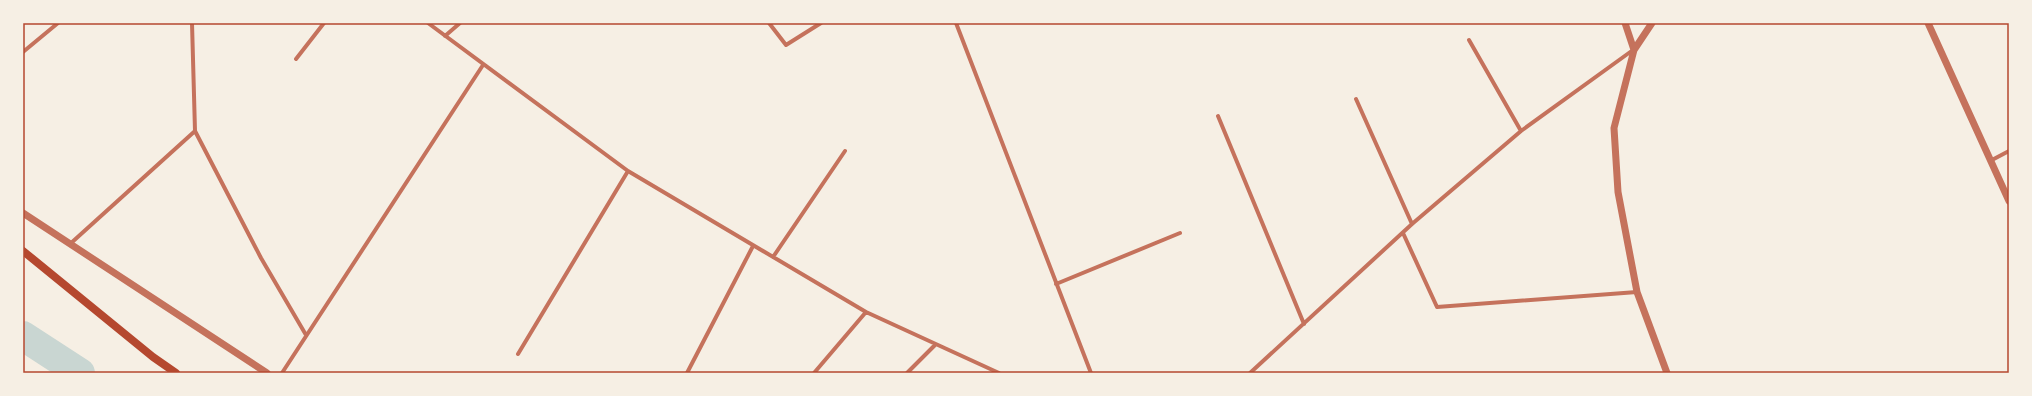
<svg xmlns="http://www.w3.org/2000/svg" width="2032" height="396" viewBox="0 0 2032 396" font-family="Roboto,sans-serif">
	<rect width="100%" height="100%" fill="#f6efe4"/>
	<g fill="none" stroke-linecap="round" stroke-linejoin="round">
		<!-- canal -->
		<path stroke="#c9d6d2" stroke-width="30" d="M23,336l57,37"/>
		<!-- minor -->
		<path stroke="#c5725c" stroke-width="4" d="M192,23l3,108 66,127 45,77
			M428,23l200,148 238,141 133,61
			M769,23l17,22 35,-22
			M956,23l135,350
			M445,36l15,-13
			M1469,40l52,91
			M23,52l35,-29
			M296,59l28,-36
			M1356,99l56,125
			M1218,116l86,208
			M1990,161l19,-10
			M1403,233l34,74 200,-15
			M70,244l125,-113
			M773,257l72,-106
			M1056,284l124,-51
			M518,354l110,-183
			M282,373l201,-308
			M687,373l66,-127
			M814,373l52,-61
			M907,373l28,-28
			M1250,373l162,-149 109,-93 112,-81"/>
		<!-- tertiary -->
		<path stroke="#c5725c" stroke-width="7" d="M1625,23l9,27
			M1652,23l-18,27 -20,78 4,64 19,100 30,81
			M1928,23l81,178
			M23,213l244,160"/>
		<!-- secondary -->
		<path stroke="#b5482f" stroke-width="8" d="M23,251l130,106 23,16"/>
	</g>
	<!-- border -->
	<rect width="2032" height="396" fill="none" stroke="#f6efe4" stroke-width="48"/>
	<rect x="24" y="24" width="1984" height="348" fill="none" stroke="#b5482f" stroke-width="1.5"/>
</svg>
